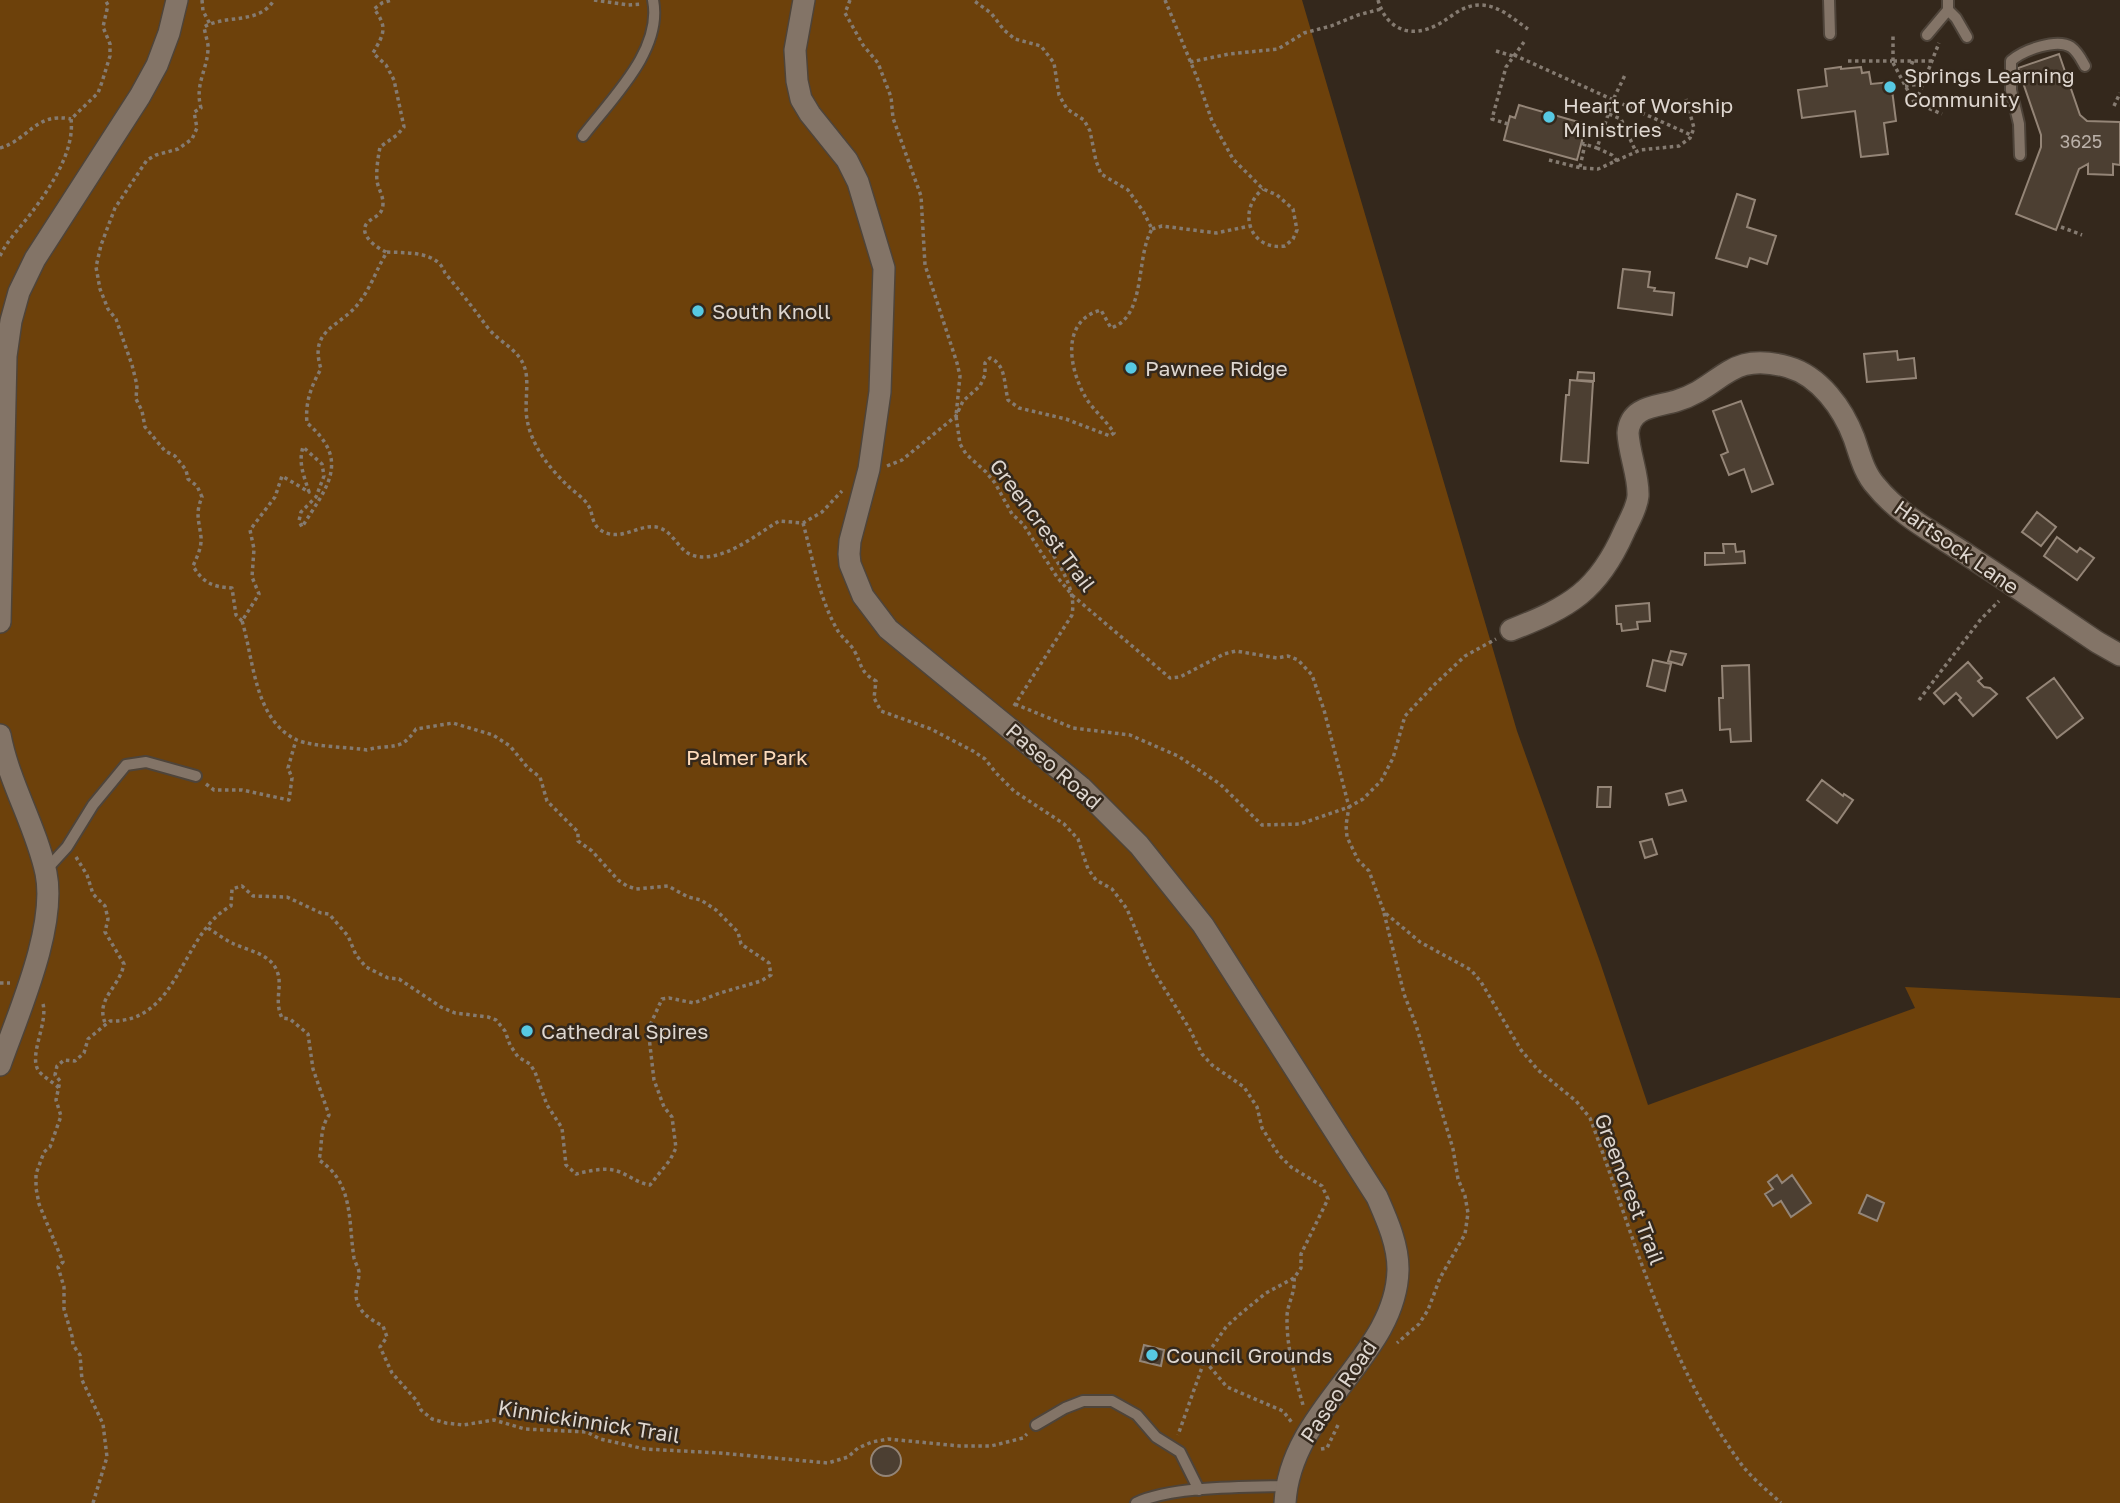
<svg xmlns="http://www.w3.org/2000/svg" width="2120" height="1503" viewBox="0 0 2120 1503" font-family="'Golos Text',sans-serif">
	<rect width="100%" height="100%" fill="#34281c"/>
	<!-- green -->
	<path fill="#6d410b" d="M0,0h1302l215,731 83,231 48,143 267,-97 -10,-21 215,11v505h-2120z"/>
	<!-- building -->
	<path fill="#4c3f32" stroke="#948577" stroke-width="2" d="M2059,54l21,61 7,6 33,1v43l-7,-1v11l-25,-1v-10l-9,5 -23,61 -40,-16 25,-67v-12l-23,-67z
		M1841,67v2l20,-2 1,6 7,-1 2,12 20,-2 5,39 -12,2 4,31 -27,3 -6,-46 -53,7 -4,-28 29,-4 -2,-17z
		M1519,105l63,18 -2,9 4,1 -7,27 -73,-20 6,-24 5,2z
		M1737,194l18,6 -8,27 29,9 -9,28 -17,-6 -3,9 -31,-9z
		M1623,269l27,3 -2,15 7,1 -1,3 20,2 -2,22 -54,-7z
		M1897,351l1,9 16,-2 2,20 -49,4 -3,-28z
		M1578,372l16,1v8l-17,-1z
		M1570,380l23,2 -5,81 -27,-2 5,-66h3z
		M1741,401l32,83 -21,8 -8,-23 -15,6 -8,-20 7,-3 -15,-41z
		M2037,512l19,15 -15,19 -19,-14z
		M2057,537l20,15 3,-4 14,10 -17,22 -33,-24z
		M1723,544h12l1,8 8,-1 1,12 -40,2v-12h19z
		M1649,603l1,18 -13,1 1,7 -16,2 -1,-7h-4l-1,-18z
		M1671,651l15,3 -4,11 -14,-4z
		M1653,660l18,4 -6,27 -18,-5z
		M1968,662l14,16 -4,3 6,6 6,1 7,6 -24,22 -14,-16 2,-2 -5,-5 -12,11 -10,-11z
		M1749,665l2,76 -20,1 -1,-13 -10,1 -1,-32h4l-1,-32z
		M2054,678l29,40 -26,20 -30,-40z
		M1822,780l21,16 1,-2 9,6 -16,23 -30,-23z
		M1598,787h13l-1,20h-13z
		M1682,790l4,11 -17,4 -3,-11z
		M1652,839l5,15 -12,4 -5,-16z
		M1777,1175l5,8 10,-8 19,28 -20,14 -10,-16 -8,5 -8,-12 8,-5 -5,-7z
		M1867,1195l17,8 -7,18 -18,-8z
		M1144,1345l20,5 -3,16 -21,-5z
		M871 1461a15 15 0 1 1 30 0a15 15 0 1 1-30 0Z"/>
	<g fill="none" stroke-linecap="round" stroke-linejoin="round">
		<defs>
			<path id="service" d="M1829,0l1,34
				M1948,10l8,8 11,19
				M1927,35l21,-25v-10
				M583,136c29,-38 80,-86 70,-136
				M2020,155l-1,-31 -8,-34v-29c12,-11 46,-23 60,-14 7,5 10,12 14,19
				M45,871l22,-24 26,-42 33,-40 20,-3 50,14
				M1036,1425l29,-17 18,-7h29l25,14 19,22 24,15 19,38
				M1136,1503c35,-17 111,-16 151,-17"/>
			<path id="minor" d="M804,0l-9,50 2,31 4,18 9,15 37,46 11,22 26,86 -4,124 -11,77 -19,72 -1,13 1,10 13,32 25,33 193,158 58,58 64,80 174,272c10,23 21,47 21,72 -1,87 -108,139 -113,234
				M0,622l6,-266 5,-35 8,-29 16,-33 105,-163 17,-31 12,-32 8,-33
				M1511,630c59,-23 87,-39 113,-98 5,-11 13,-24 14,-36 1,-20 -9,-42 -10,-63 2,-27 28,-26 48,-32 47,-14 52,-51 112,-34 32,9 55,42 66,71 6,17 10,35 22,48 24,30 62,49 93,70 43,28 85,57 128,86l23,13
				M0,735c9,48 36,91 46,138 11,54 -28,141 -46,192"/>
		</defs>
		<!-- service casing -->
		<use href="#service" stroke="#4e443a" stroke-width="14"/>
		<!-- minor casing -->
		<use href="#minor" stroke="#4e443a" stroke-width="24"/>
		<!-- path -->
		<path stroke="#857b71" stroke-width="3.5" stroke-dasharray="3.5 3.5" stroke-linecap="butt" d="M202,0l1,11 7,13
			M594,0l34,5 13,-1
			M850,0l-5,13 18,32 15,18 13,34 2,21 28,78 4,69 32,98 3,13 -4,40 4,28 6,10 20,18 9,11 17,31 11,10 34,53 16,19 97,82 10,-1 44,-23 12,-3 41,7 11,-2 10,4 14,15 12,35 25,97 -3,18 1,12 11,23 11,11 15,41 36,30 51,28 10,12 40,68 17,20 38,31 14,17c44,117 75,241 149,343 11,16 28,29 42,42
			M1165,0l33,80 14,41 21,38 30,30 14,6 16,14 4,21 -4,9 -8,7c-35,5 -49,-35 -22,-57
			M1378,0c8,29 32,39 59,25 15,-8 25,-20 43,-20 19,0 33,14 48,24
			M1496,51l17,5
			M1514,55l177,80
			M1848,61h44
			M1893,61v-27
			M1932,61h-40l23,43c8,-20 16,-41 24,-61
			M1190,62l39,-8 49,-5 26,-16 27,-7 27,-11 23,-6
			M1910,68l12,18
			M1904,84l9,-23
			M1905,86l16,-2
			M1916,103l26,11
			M2114,106l6,-13
			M1609,114l12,5 15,33
			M1508,124l-16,-5 14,-52 18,-25
			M1581,143l16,5
			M0,148c30,-9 35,-36 71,-29
			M1549,160l32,8 17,1 42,-19 39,-4 11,-8 4,-10 -8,-29
			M1617,161l-5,-6 -15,-7 16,-48 13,-27
			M1580,167l5,-23
			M2061,227l21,8
			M1152,229l10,-3 54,7 34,-7
			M386,252c-9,-4 -28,-17 -19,-29 7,-7 16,-7 16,-20 0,-8 -5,-15 -6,-22 -1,-11 1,-23 3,-34l17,-12 7,-8 -10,-47 -8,-15 -13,-12c11,-19 15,-26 1,-44l8,-6 10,-3
			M0,256c8,-17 21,-29 32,-44 18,-24 43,-61 39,-93l27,-26 4,-11 8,-26v-12l-7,-17 5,-22 -3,-5
			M887,466l15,-6 54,-44 7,-15 17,-15 5,-11v-12l5,-5c16,6 14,26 18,42l11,8 47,11 44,17 4,-3c-9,-14 -20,-22 -28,-35 -17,-29 -26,-77 15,-88l10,18c36,-12 24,-70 41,-99l-9,-18 -15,-21 -27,-16 -5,-13 -6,-30 -6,-11 -17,-11 -8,-14 -5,-32 -13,-17 -26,-7 -11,-9 -13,-17 -18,-13
			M803,523c10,36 16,76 35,108 5,8 13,13 17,21 7,14 6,21 21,29l-2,17 7,13 50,18 42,22 12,8 11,14 18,18 50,33 14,15 10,30 8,11 16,9 15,20 24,58 38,61 13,26 10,11 32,22 13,20 5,21 17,27 12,12 31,19 6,13 -27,55v14l-7,10 -28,15 -27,22 -13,12 -20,29 -28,79
			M242,621l-6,-6 -4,-27c-19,-1 -29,-5 -39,-22 4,-9 9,-19 8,-29 -2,-17 -6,-23 1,-40l-5,-11 -9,-7 -2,-9 -11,-14 -10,-5 -20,-24 -3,-16 -6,-12 1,-14 -5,-20 -16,-46 -8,-10 -8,-20 -4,-22 5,-22 14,-37 32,-48 9,-5 22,-6 14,-10 5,-11 -3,-16 7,-4c-7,-25 8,-40 7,-63 -1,-6 -3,-12 -4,-18 22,-13 55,-2 70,-27
			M1919,700l62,-81 18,-18
			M1015,704l58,24 57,7 48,21 42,28 42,41 38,-1 49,-17 14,-8 18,-18 12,-23 12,-42 29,-31 31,-29 31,-17
			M1014,706l58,-91c5,-29 -16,-54 -30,-78
			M206,784l8,6h28l47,10 3,-22 -4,-10 8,-28
			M76,857l11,18 6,19 12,12 3,13 -3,13 19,32c-5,25 -30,35 -18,61
			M1384,913l20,81 12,31 37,124 5,30 7,17 3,17 -3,21 -25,44 -12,32 -9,14 -22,19
			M208,928c8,5 16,11 24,15 16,8 40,10 46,31 4,14 -4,27 4,44l8,1 18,15 5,35 16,46c-10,15 -6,27 -10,45 35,23 29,60 35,98 1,5 5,10 5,15 0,7 -3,15 -3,22 1,16 13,24 27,31l4,11 -7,10 12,26 25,28 4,9 11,9 14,4 17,2 31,-5 31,9 62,3 13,7 45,10 75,4 108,10 20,-6 10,-9 14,-6 16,-3 72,7h31l32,-8 4,-4
			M0,983h10
			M43,1004c5,19 -14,50 -5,66 4,6 15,12 21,18
			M1294,1278c2,15 -8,27 -7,42 0,29 8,57 16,85
			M1205,1361l22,26 56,24 10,13
			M1321,1449l6,-1 11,-23
			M93,1503l14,-46 -4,-33 -21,-44 -2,-25 -7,-10 -1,-9 -8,-27v-22l-6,-20 5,-5 -24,-58 -3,-16v-14l8,-22 6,-5 11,-31 -5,-16 4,-19 -5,-6 2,-9 7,-6 11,1 9,-8 4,-14 22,-18c70,2 71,-89 121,-115l1,-17 10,-3 11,10 34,1 34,16 8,1 19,22 8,19 10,12 22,11 11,1 42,28 14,6 33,4 8,3 9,11 5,14 8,12 12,7 5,8 12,33 15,23 4,37 10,9c13,-3 28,-7 41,-3 12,4 20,12 33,14l20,-25 6,-12 -4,-31 -8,-10 -10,-27 -5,-43 2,-14 11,-24 7,-1 25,5 26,-10 41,-12 10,-6 -2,-12 -28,-19 -3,-12 -22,-22 -15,-10 -13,-3 -20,-11 -32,3 -9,-3 -9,-6 -26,-29 -14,-10v-9l-31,-31 -7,-24 -12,-9 -18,-22 -17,-11 -40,-12 -37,6c-16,24 -25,14 -49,21 -18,-3 -54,-3 -70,-10 -43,-20 -43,-80 -55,-119l17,-27 -7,-17 2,-28 -4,-19 25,-33 7,-21 27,16c-5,-16 -11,-29 -6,-45l19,17 2,12 -8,21 -15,15 -2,9 3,6c24,-39 50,-66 5,-104 -2,-20 4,-37 14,-54 -13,-42 21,-41 40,-69 11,-15 16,-32 26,-48 20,1 51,-1 58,21 15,18 29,36 43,55 11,14 30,21 36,38 6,13 0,38 3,53 4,26 23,50 41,67 6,6 16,12 20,19 5,7 3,17 11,24 21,16 41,-8 61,-1 14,5 19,23 32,27 28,10 65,-21 87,-34l24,2 19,-11 20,-21"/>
		<!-- service -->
		<use href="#service" stroke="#837467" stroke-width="10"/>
		<!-- minor -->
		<use href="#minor" stroke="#837467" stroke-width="21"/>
	</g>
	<!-- markers -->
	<g fill="#57c9e3" stroke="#34281c" stroke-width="2.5">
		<circle cx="1890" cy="87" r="7"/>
		<circle cx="1549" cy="117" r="7"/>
		<circle cx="698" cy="311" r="7"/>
		<circle cx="1131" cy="368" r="7"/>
		<circle cx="527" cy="1031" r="7"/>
		<circle cx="1152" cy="1355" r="7"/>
	</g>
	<g text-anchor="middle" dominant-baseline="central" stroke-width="5" stroke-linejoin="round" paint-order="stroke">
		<!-- number labels -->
		<g font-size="18" fill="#bab0a8">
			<text x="2081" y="141">3625</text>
		</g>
		<!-- poi labels -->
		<g font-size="21" fill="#ded6cf" stroke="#34281c" text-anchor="start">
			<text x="1904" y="75">Springs Learning<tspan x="1904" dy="24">Community</tspan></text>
			<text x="1563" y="105">Heart of Worship<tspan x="1563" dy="24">Ministries</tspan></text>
			<text x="712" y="311">South Knoll</text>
			<text x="1145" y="368">Pawnee Ridge</text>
			<text x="541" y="1031">Cathedral Spires</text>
			<text x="1166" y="1355">Council Grounds</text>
		</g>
		<!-- street labels -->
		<g font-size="21" fill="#ded6cf" stroke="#34281c">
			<text transform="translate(1043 525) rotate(53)">Greencrest Trail</text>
			<text transform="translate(1957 547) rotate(35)">Hartsock Lane</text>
			<text transform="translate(1054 766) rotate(41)">Paseo Road</text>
			<text transform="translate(1630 1189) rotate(69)">Greencrest Trail</text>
			<text transform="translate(1338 1391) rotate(-56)">Paseo Road</text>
			<text transform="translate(589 1421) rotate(9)">Kinnickinnick Trail</text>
		</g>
		<!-- park labels -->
		<g font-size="21" fill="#fedbbb" stroke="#34281c">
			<text x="747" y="757">Palmer Park</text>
		</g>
	</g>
</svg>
